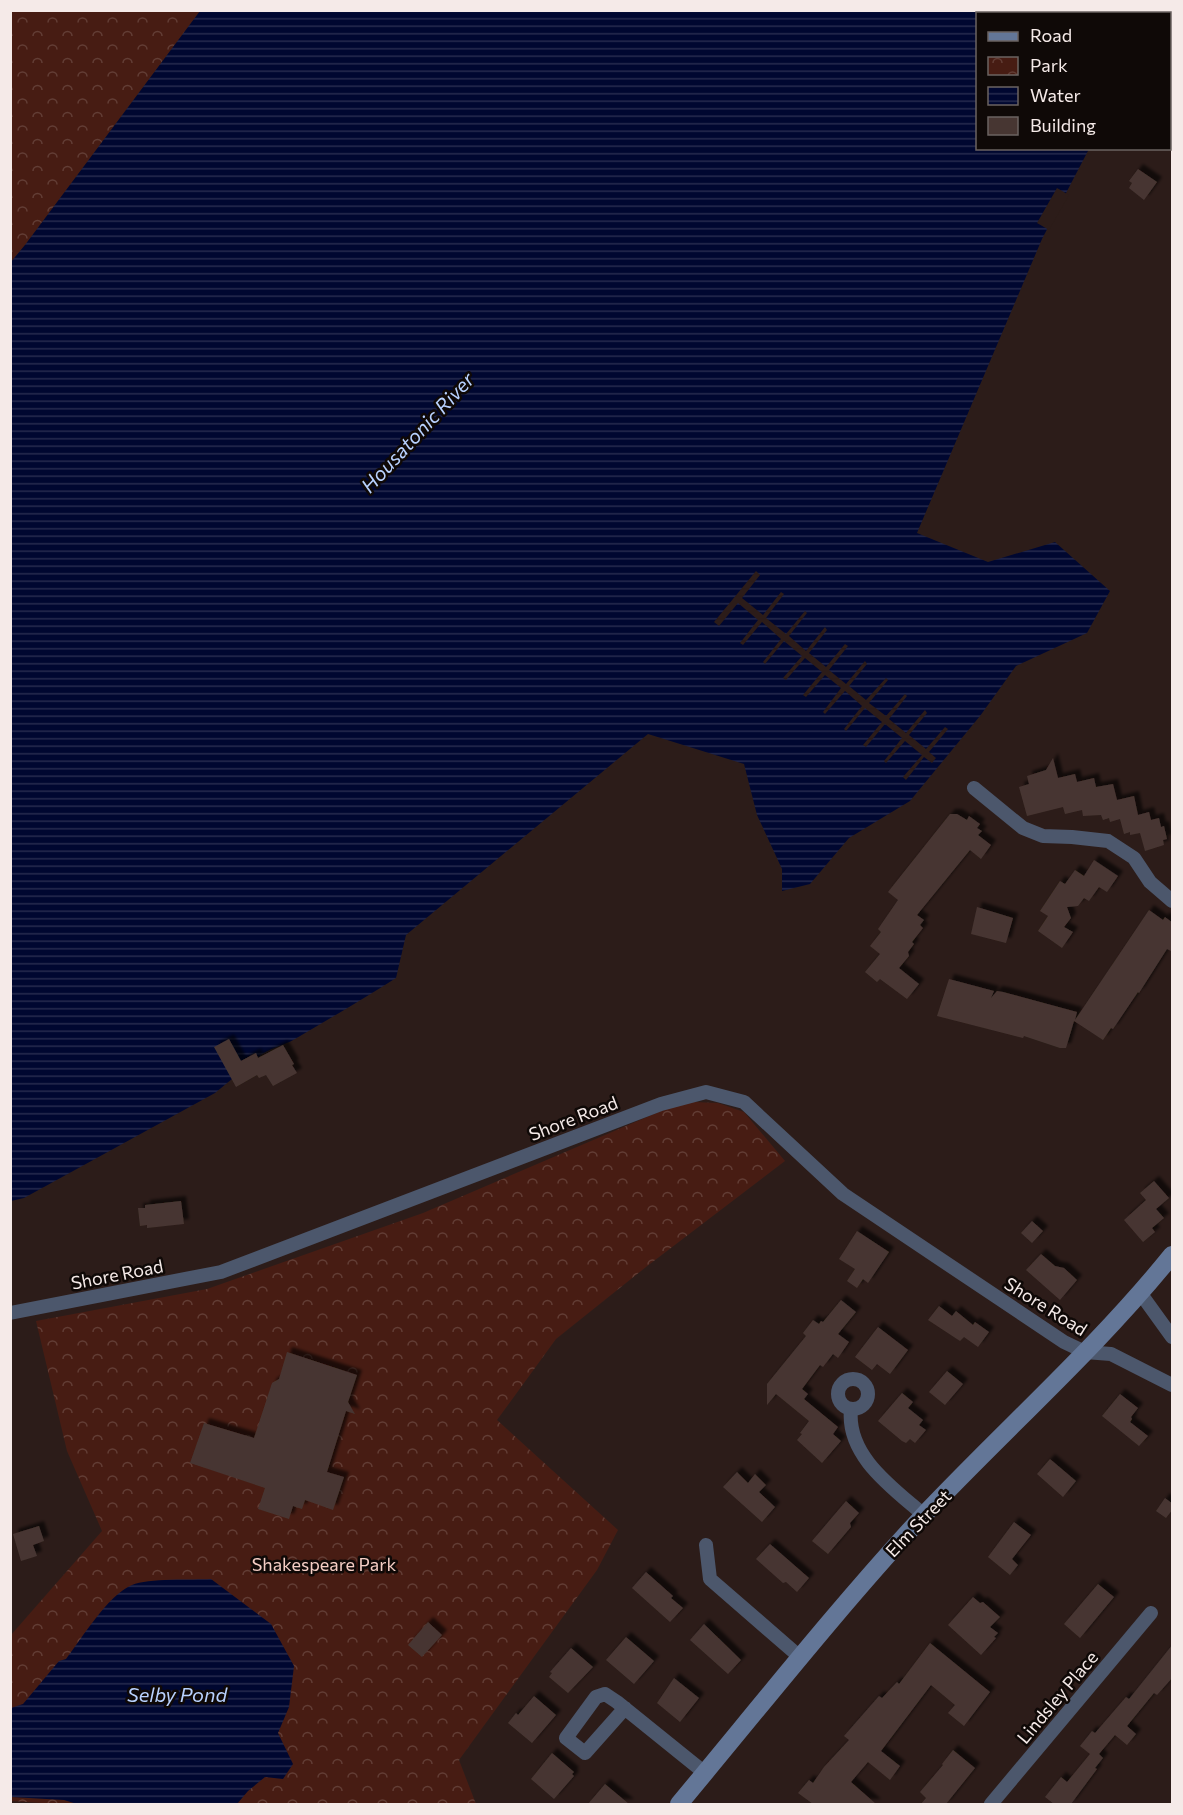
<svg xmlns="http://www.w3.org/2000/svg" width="1183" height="1815" viewBox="0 0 1183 1815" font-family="Commissioner,sans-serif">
	<defs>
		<pattern id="park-crowns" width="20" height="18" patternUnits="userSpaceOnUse" patternTransform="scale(1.5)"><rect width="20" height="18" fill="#471c13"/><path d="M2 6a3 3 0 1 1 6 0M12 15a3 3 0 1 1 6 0" fill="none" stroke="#623d35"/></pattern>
		<pattern id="water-rules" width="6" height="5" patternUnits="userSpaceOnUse" patternTransform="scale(1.5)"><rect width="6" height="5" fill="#000730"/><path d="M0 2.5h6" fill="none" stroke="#262b4e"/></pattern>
		<filter id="shadow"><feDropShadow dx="5" dy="-5" stdDeviation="1.5" flood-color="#0009"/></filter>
	</defs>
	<rect width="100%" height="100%" fill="#2c1c19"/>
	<!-- park -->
	<path fill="url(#park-crowns)" d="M11,11h189l-175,234 -14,17z
		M694,1102l24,1 26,9 41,49 -139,106 -90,72 -59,81 121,110 -21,40 -138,190 17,44h-418l-47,-3v-166l91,-104 -35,-80 -31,-130 171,-32 216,-76 245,-105z"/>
	<!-- water -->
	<path fill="url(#water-rules)" d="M200,11h972v89l-2,4v-90h-192v134l111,1 -47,90 -125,294 71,29 67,-20 55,49 -23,42 -71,33 -36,50 -70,85 -61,37 -39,46 -28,7v-22l-25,-54 -13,-51 -96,-30 -242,201 -10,43c-33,21 -67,41 -101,61 -12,7 -26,9 -37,18l-3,-4 -14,8 -9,18 -17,14 -191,105 -13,3v-939l14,-17z
		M211,1579l60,45 23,42 -5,41 -11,26 15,31 -10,15 -18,-2 -17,14 -11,13h-160l-13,-4 -53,-3v-89l12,-4 36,-43 7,-2c16,-21 42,-64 66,-74 16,-7 60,-5 79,-6z"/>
	<!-- pier -->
	<path fill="#2c1c19" d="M1057,188l12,7 -20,35 -12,-7z
		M756,571l4,4 -18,23 21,17 18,-23 3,2 -18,24 20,16 19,-23 2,2 -18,23 17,15 19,-24 2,3 -18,23 17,14 19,-23 3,2 -19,24 17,14 19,-23 2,3 -18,22 17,14 20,-22 2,2 -19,23 17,13 19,-22 2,2 -18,23 17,14 19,-23 2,3 -18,22 17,14 19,-22 3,2 -19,23 7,6 -4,5 -8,-6 -18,23 -3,-3 19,-22 -17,-14 -19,22 -2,-2 18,-23 -17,-14 -19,23 -3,-2 19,-23 -17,-14 -19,23 -2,-2 18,-23 -17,-15 -20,23 -2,-2 18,-24 -16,-13 -19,22 -3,-2 19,-23 -17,-14 -19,22 -3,-2 19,-22 -18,-15 -19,23 -2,-2 18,-23 -19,-17 -19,23 -3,-2 18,-23 -20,-17 -19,23 -5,-4z"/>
	<!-- building -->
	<path fill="#473632" filter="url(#shadow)" d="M1138,169l19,13 -13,18 -15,-12 3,-5 -3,-2z
		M1053,758l5,20 17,-4 2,8 17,-4 2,9 17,-3 4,16 17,-4 4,19 11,-3 2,8 8,-2 2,9 3,-1 3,13 -4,1 1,5 -19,6 -5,-18 -10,2v-3l-6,2 -4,-15 -10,3 -1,-4 -6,2 -2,-5 -18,1 -1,-6 -17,4 -2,-7 -36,9 -8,-29 10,-3 -2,-8 19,-6z
		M950,814h7l10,6 2,-4 11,8 -3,4 5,3 -4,4 13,10 -10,14 -11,-9 -53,65 7,5 -4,5 3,3 -11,14 2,2 -6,8 1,4 -10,12 20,16 -12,15 -27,-20 -3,3 -12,-10 15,-18 -10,-8 11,-14 -3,-3 20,-29 -10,-8z
		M1094,860l24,16 -11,16 -8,-5 -10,14 -5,-3 -6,8 -11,1 4,11 -7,9 9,5 -11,16 -24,-17 10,-15 -8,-5 20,-30 5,3 10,-14 9,6z
		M977,907l36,11 -7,25 -35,-9z
		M1149,910l14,10 2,-3 8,6v29l-6,-3 -28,44 -1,-1 -25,37 -2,-1 -8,12 -29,-19 -8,27h-6l-36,-12 -1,2 -86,-22 12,-37 45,12 -3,7 6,-7 6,1 74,20 -2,8z
		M229,1039l12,22 15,-8 2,5 25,-13 11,19 -2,1 5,8 -24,13 -7,-11 -7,3 -2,-3 -21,12 -22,-40z
		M1154,1181l15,17 -13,11 8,9 -12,10 3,4 -12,10 -19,-22 22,-20 -6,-7z
		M181,1201l3,23 -37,4v-3l-7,1 -2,-18h7v-3z
		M1032,1221l11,10 -11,12 -11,-10z
		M857,1231l32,21 -21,31 -5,-4 -6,9 -10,-7 8,-12 -16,-10z
		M1041,1254l14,12 9,2 13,12 -17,20 -34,-30z
		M841,1300l15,12 -18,22 11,8 -11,16 -5,-4 -10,13 -3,-2 -18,24 6,5 -4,5 34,28 -5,7 8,7 -19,22 -25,-23 5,-6 -2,-1 9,-12 -33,-27 -9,11v-21l39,-48 -3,-3 10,-13 6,4 2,-3 2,1z
		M939,1306l13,10 4,-5 17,14 2,-3 14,10 -11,15 -14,-10 -4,4 -32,-21z
		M878,1327l30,23 -18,24 -13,-10 -5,6 -17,-13z
		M287,1352l70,23 -9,27 7,12 -9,-3 -19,61 17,5 -11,33 -28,-10 -3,9 -9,-3 -4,13 -31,-10 7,-21 -75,-25 14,-40 50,15 18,-55 7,-4z
		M947,1371l16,13 -18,21 -16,-13z
		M902,1393l11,9 -5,6 15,12 -4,5 7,5 -11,13 -5,-4 -4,4 -4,-2 -24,-20z
		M1120,1394l18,14 -7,9 1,2 -2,3 18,14 -9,10 -37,-30z
		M1050,1459l26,22 -13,16 -26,-23z
		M737,1472l11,11 7,-9 11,11 -7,7 16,15 -13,15 -39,-35z
		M1165,1498l8,6v5l-7,9 -10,-7z
		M846,1501l13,12 -9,10 1,4 -23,27 -16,-13z
		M1014,1522l17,13 -19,24 6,6 -8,10 -22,-18z
		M39,1526l5,15 -11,4 4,11 -16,5 -8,-27z
		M770,1544l39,34 -12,14 -11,-10 -3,1 -27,-24z
		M646,1572l27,24 -2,2 12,10 -13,14 -38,-34z
		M1098,1584l16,13 -34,41 -16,-14z
		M973,1597l7,6 3,-1 17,15 -10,10 8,6 -4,4 2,1 -15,17 -33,-30z
		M428,1622l14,13 -20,22 -14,-12z
		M704,1624l37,36 -13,14 -38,-34z
		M626,1637l28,24 -20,23 -28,-24z
		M930,1643l60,49 -26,34 -16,-13 7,-8 -24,-20 -50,66 19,15 -10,14 -22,-18 -17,20 25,22h-63l-15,-11 11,-13 4,3 11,-16 25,-27 -5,-4 35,-40 3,2 15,-16 2,2z
		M1173,1644v33l-16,18 -3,-2 -27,33 9,8 -9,11 -12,-10 -16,19 4,4 -8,10 2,1 -26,35h-17l-9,-7 16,-20 6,5 23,-28 -10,-8 12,-15 3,2 31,-36 3,2z
		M571,1648l22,19 -25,26 -19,-16 3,-4 -2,-1z
		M674,1678l25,20 -19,24 -23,-19z
		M534,1696l22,19 -24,28 -24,-20 8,-10 2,2z
		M953,1750l22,18 -29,36h-25l5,-6 -6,-6 23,-27 -1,-1z
		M552,1753l22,19 -2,2 2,2 -20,23 -23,-20z
		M605,1784l24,20h-41z"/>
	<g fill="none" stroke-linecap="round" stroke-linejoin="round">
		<!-- street -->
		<path stroke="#4c576c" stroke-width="14" d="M974,788l49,40 20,8 29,1 36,4 26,17 16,24 22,19
			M1141,1294l31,43
			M10,1313l211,-41 440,-168 45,-12 38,10 99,92 221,148 21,10 26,2 61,31
			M838 1394a15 15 0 1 1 30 0a15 15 0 1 1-30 0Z
			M851,1409c-5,47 42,79 73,106
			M706,1545l4,34 91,79
			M625,1708l-40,45 -19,-15 30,-41 9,-3 12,8 88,71
			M991,1804l160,-191"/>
		<!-- secondary -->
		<path stroke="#637697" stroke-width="18" d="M679,1804c80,-96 158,-195 243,-287 83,-88 174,-168 250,-262"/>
	</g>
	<g text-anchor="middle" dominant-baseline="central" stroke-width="5" stroke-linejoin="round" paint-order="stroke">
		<!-- street labels -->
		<g font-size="18" fill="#f5eae8" stroke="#0f0907">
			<text transform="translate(573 1118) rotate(-21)">Shore Road</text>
			<text transform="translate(117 1274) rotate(-11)">Shore Road</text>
			<text transform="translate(1046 1306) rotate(32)">Shore Road</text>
			<text transform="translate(918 1523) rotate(-46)">Elm Street</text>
			<text transform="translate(1057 1697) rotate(-50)">Lindsley Place</text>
		</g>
		<!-- park labels -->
		<g font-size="18" fill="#f4cdc4" stroke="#0f0907">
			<text x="324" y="1564">Shakespeare Park</text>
		</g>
		<!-- water labels -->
		<g font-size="20" font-style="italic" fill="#b8d1fe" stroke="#0f0907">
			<text transform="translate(417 432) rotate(-47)">Housatonic River</text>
			<text x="177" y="1694">Selby Pond</text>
		</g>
	</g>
	<!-- border -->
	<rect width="1183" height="1815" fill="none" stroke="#f5eae8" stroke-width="24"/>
	<!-- legend -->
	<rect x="976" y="12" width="195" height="138" fill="#0f0907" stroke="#6b6361" stroke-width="1.5"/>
	<rect x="988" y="32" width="30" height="9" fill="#637697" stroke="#6b6361" stroke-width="1.5"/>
	<text x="1030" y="42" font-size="18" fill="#f5eae8">Road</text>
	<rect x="988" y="57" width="30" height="18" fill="url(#park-crowns)" stroke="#6b6361" stroke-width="1.5"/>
	<text x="1030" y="72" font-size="18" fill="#f5eae8">Park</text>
	<rect x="988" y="87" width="30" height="18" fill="url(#water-rules)" stroke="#6b6361" stroke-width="1.5"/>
	<text x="1030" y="102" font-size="18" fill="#f5eae8">Water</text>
	<rect x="988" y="117" width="30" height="18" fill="#473632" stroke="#6b6361" stroke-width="1.5"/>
	<text x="1030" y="132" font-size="18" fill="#f5eae8">Building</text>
</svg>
